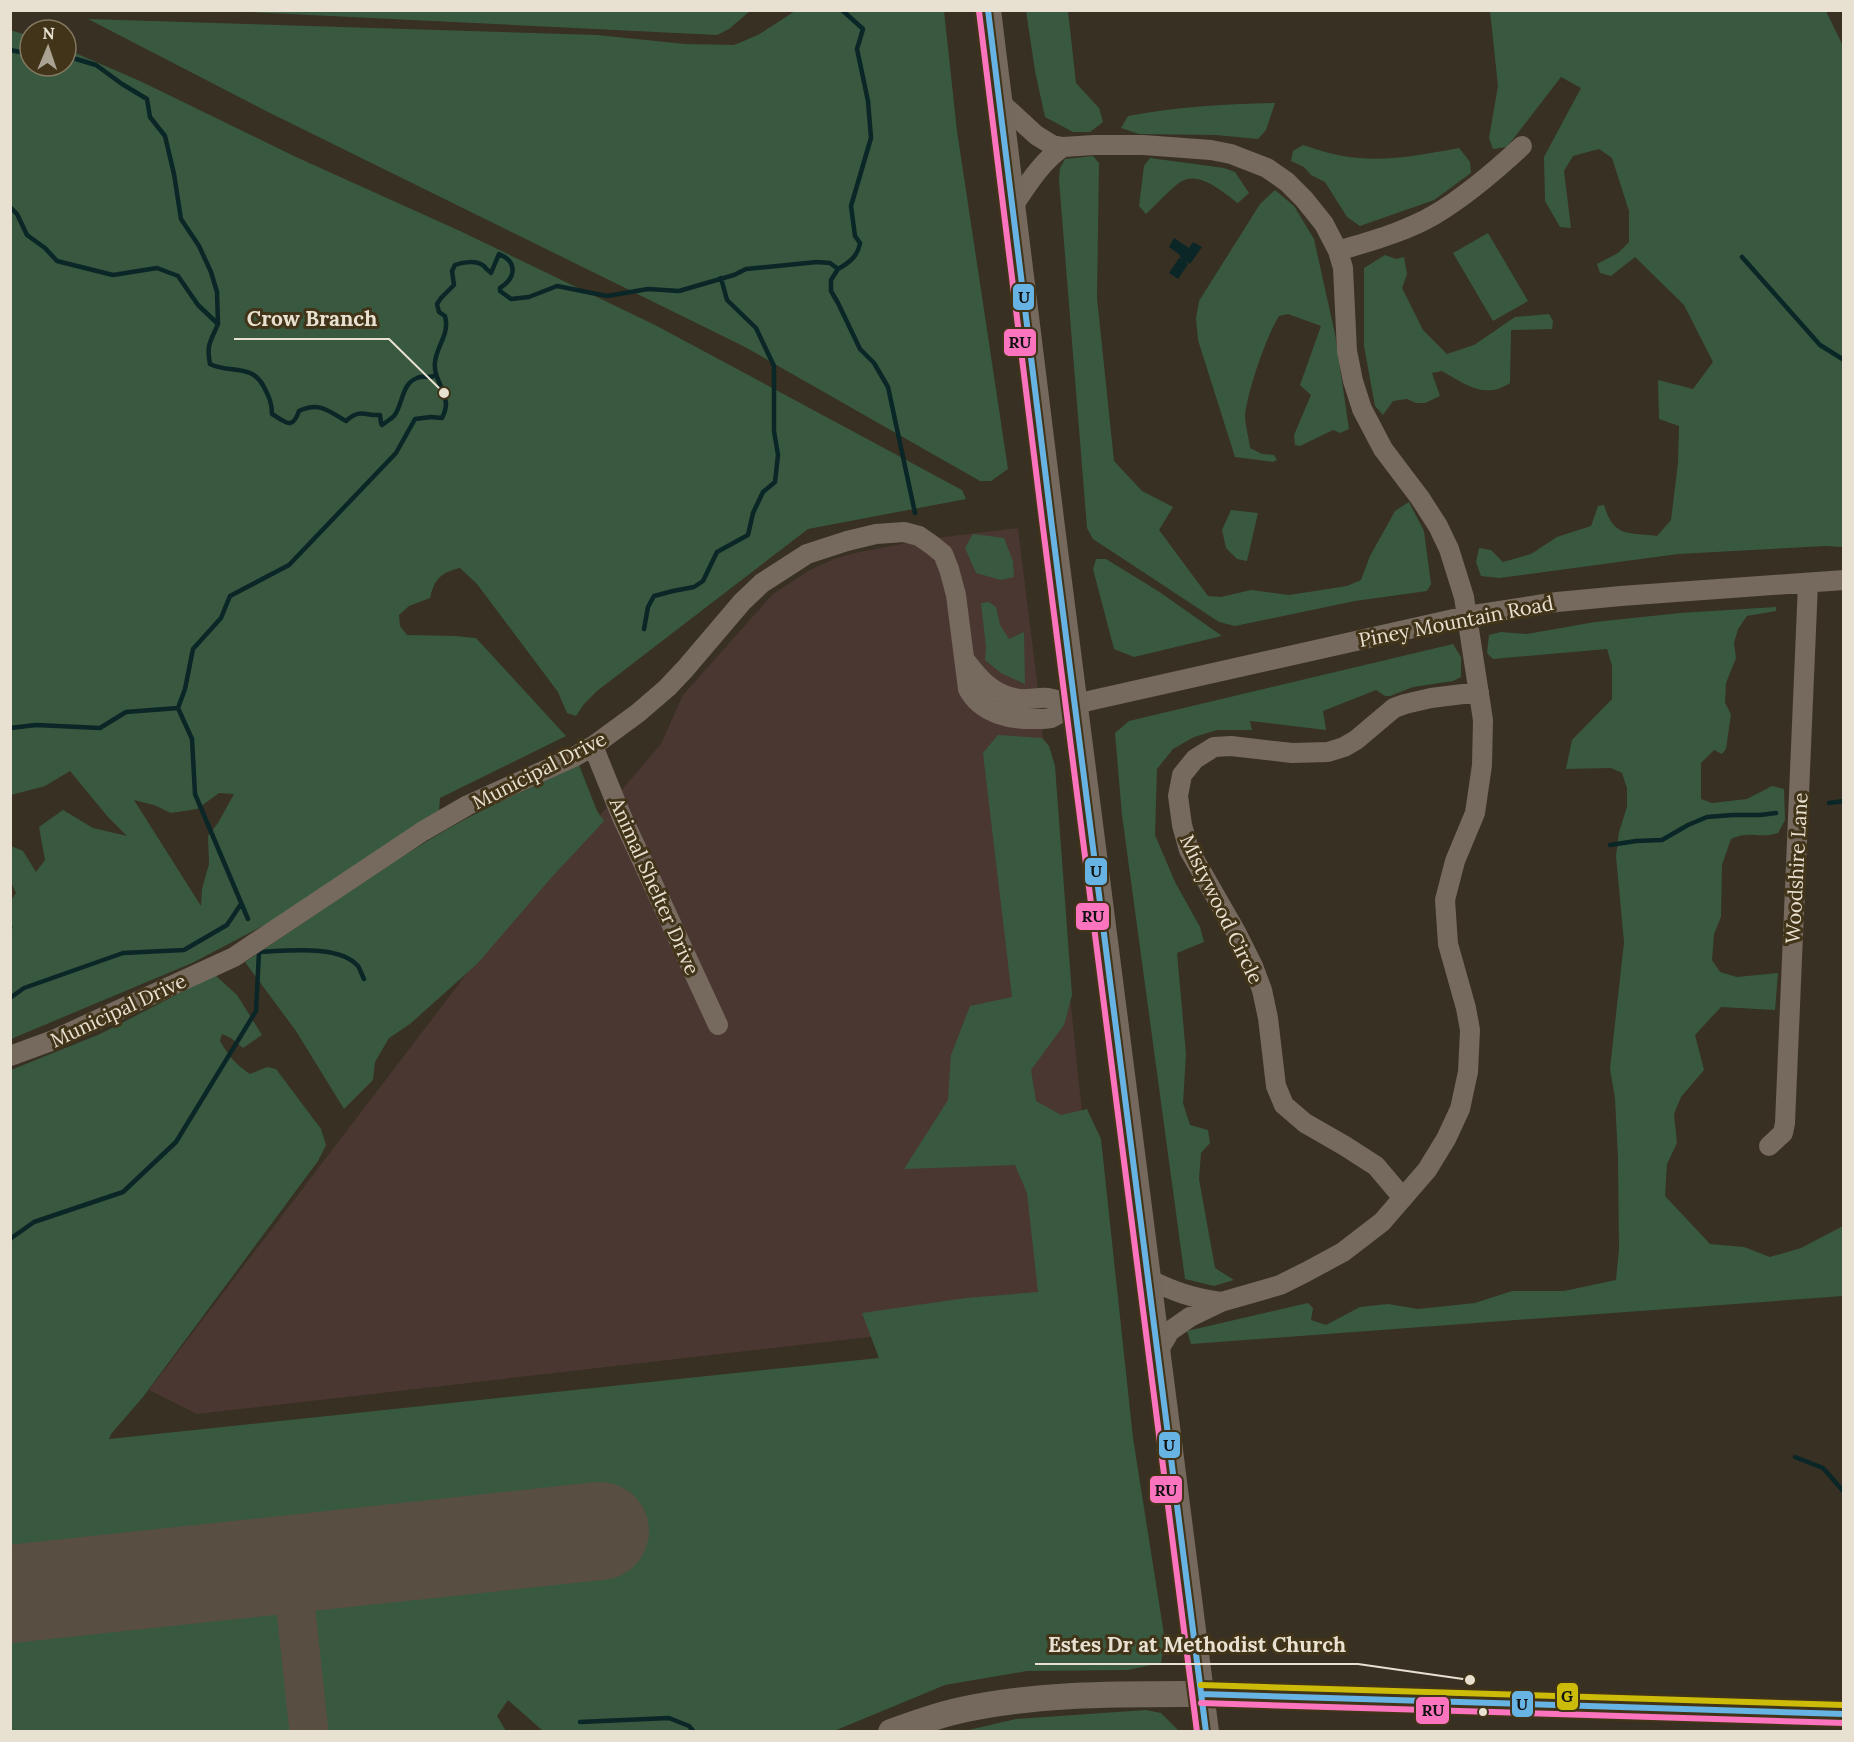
<svg xmlns="http://www.w3.org/2000/svg" width="1854" height="1742" viewBox="0 0 1854 1742" font-family="Lora,serif">
	<rect width="100%" height="100%" fill="#383022"/>
	<!-- industrial -->
	<path fill="#4a3732" d="M1018,528l20,161 65,625 -208,20 -698,80 -48,-24 335,-439 177,-207 22,-49 90,-101 37,-24 24,-11 21,-6 72,-14z"/>
	<!-- green -->
	<path fill="#38593f" fill-rule="evenodd" d="M230,11l520,-1v1l-21,18 -12,6z
		M795,11h149l13,120 51,338 -17,12h-11l-235,-134 -479,-236 -178,-92 509,16 88,9 49,1 24,-10z
		M1026,11h42l8,72 23,25 4,14 -13,10h-17l-28,-15 -10,-46z
		M1490,11h336l18,37 -1,499 -18,-1 -147,8 -179,24 -18,-2 -5,-14 3,-14 12,2 12,12 28,-8 26,-17 34,-11 7,-20 6,-1c10,33 23,27 53,31l14,-16 7,-57 1,-37 -20,-7 -1,-39 35,9 20,-27 -29,-57 -49,-48 -24,19 -11,-3 -3,-9 21,-11 11,-11v-31l-17,-53 -13,-9 -26,7 -9,15 7,57 -11,-1 -15,-26 -1,-44 37,-69 -20,-11 -54,70 -14,2 -4,-11 9,-52z
		M10,30l20,6v30h36v-17l74,32 156,76 164,74 195,94 307,165 4,9 -158,30 -211,162 -13,13 -8,12 -9,-3 -9,-21 -81,-108 -17,-16c-19,4 -26,12 -30,30l-21,8 -10,9 1,11 7,9 48,1 21,2 90,98 -126,62 -1,13 -138,95 -109,57 -181,76 -1,-107 3,-5 -2,-3 -1,-22 6,-9 -5,-11v-36l12,5 13,21 9,-12 -6,-33 24,-17 30,18 34,8 -19,-19 -38,-46 -25,15 -34,9zM219,793l15,1 -16,29 -10,13 1,28 -7,25 -1,17 -67,-106 20,5 17,8 26,-4z
		M1275,103l-9,27 -8,9 -42,-4 -77,-1 -18,-6 7,-12c48,-9 98,-12 147,-13z
		M1303,145c13,4 27,9 40,11 39,7 78,-1 116,-8l11,14 1,11 -37,27 -74,26 -13,-9 -22,-35 -14,-7 -7,-8 -13,-6 2,-10z
		M1093,156l6,7 -2,135 17,163 28,30 31,16 -14,23 49,66 13,1 30,-7 38,5 58,-9 14,-6 9,-24 25,-45 14,-9 15,29 7,53 -4,7 -72,10 -120,25 -16,-4 -126,-83 -6,-11 -28,-348 1,-12 5,-9z
		M1150,158l74,10 11,4 14,21 -11,10c-14,-10 -38,-32 -56,-22 -9,5 -28,26 -36,33l-7,-8 5,-40z
		M1275,190l19,16 20,33 21,95 14,95 -9,4 -7,-3 -33,16 -5,-1 -1,-10 17,-40 -11,-10 21,-59 -33,-12 -9,2c-13,21 -31,74 -34,99 0,10 4,23 5,33l12,6 12,1 3,5 -4,2 -38,-5 -37,-117 -2,-22 3,-17 61,-97z
		M1488,233l40,68 -35,20 -40,-68z
		M1385,255l11,4 8,-2 3,17 -5,14 21,42 24,24 27,-9 41,-28 34,-3 4,7 -1,8 -41,1 -1,53c-26,17 -45,1 -68,-12l-10,2 8,23 -15,7h-9l-9,-4 -14,2 -10,14 -8,-9 -11,-60v-78z
		M1231,510l27,3 -11,48 -10,-2 -11,-11 -4,-18z
		M973,534l31,4 9,23 1,16 -13,3 -25,-7 -11,-25z
		M1096,559h10l52,32 64,45 -88,21 -20,-8 -21,-80z
		M989,602l7,5 4,18 9,14 15,-7 1,52 -24,-11 -16,-13 1,-13 -5,-44z
		M1776,607v4l-29,5 -9,13 -4,14 2,15 -10,25 -1,20 6,11 -5,35 -4,5 -8,-4 -13,13v36l11,4 35,-4 25,-13 12,3 1,31 -7,13c-19,6 -28,-3 -47,6l-9,26 -1,52 -7,17 -2,26 8,12 17,5 41,-4 -3,37 -54,-3 -26,28 9,35 -23,27 -7,17 3,29 -10,21 -2,32 45,48 34,3 26,10 31,-9 42,-22v70l-652,48 -4,-13 121,-28 5,5 -2,12 15,5 34,-18 28,-3 30,5 57,-6 37,-12h52l52,-11 3,-30 -1,-92 -3,-60 -5,-29 14,-127 -8,-86 3,-24 8,-25v-19l-5,-15 -11,-5 -45,1 6,-29 40,-41v-33l-5,-17 -114,10 -6,-6 2,-18 12,-3 26,2 68,-12 85,-9z
		M1453,644l8,13v20l-8,4 -40,6 -23,9h-5l-9,-6 -53,21 3,19 -76,-9 2,9h-35l-23,7 -21,12 -16,20 -2,66 20,47 25,45 4,15 -27,11 9,101 -3,49 7,22 18,5 2,13 -9,10 -2,26 16,89 19,12 -20,6 -29,-7 -63,-464 -7,-82 14,-12z
		M998,735l44,3 7,8 6,20 17,229 -8,30 -33,45 5,31 25,14 26,-6 14,30 32,299 32,203 -4,22 -33,7 -101,1 -82,14 -111,46h-291l-35,-31 -11,16 9,15 -495,1v-662l89,-36 115,-59 22,20 25,40 -19,13 -12,-10 -9,-4 -2,7c8,14 16,24 30,33l17,-7 9,2 45,60 5,16 -8,16 -175,236 -32,37 -2,5 770,-81 -17,-45 104,-15 72,-6 -11,-99 -12,-28 -111,4 44,-69 3,-45 19,-49 42,-9 -29,-244z
		M579,765l18,46 7,10 -53,57 -74,86 -67,60 -21,14 -14,24 -2,18 -29,29 -48,-78 -51,-69c68,-45 135,-94 206,-135 42,-23 85,-42 128,-62z
		M1146,1710l15,3 16,16 1,2h-214l52,-12z"/>
	<!-- water -->
	<path fill="#0a2627" d="M1174,238l15,10 4,-6 9,5 -12,17 -5,-3 3,3 -10,15 -9,-6 10,-15 4,1 -3,-2v-2l-11,-8z"/>
	<g fill="none" stroke-linecap="round" stroke-linejoin="round">
		<!-- stream -->
		<path stroke="#0a2627" stroke-width="4.5" d="M10,50l20,4
			M66,56l30,9 26,19 25,15 3,18 15,19 9,38 7,45 18,27 12,26 6,20 1,31
			M10,207l7,7 10,21 18,13 12,13 56,14 44,-7 21,8 20,29 20,19c-7,17 -12,20 -8,40 19,10 42,-1 54,23 5,10 8,16 8,27 14,8 20,17 27,-3 22,-10 30,1 47,10 14,-13 19,-5 34,-6l1,8 1,2c4,-3 9,-6 12,-9 9,-11 7,-32 23,-38 6,-3 12,1 19,-3
			M1742,257l78,88 24,15
			M838,269l-7,11v11l7,12 22,46 14,14 14,24 27,126
			M644,629l4,-22 6,-11 19,-5 21,-4 9,-6 14,-29 31,-17 5,-22 10,-21 12,-10 3,-27 -4,-24v-65l-18,-38 -29,-28 -6,-22
			M178,708l14,31 3,55 53,125
			M10,728l26,-3 64,3 26,-16 52,-4 7,-19 8,-40 28,-31 9,-22 59,-31 107,-112 19,-34 16,-2 11,1c2,-4 4,-9 4,-14 -1,-15 -13,-27 -11,-42 2,-17 15,-28 10,-46l-6,-4 -2,-8 4,-6 13,-13 -2,-14 3,-6c8,-3 21,-5 29,1 2,3 5,5 7,7l8,-19c19,8 17,24 1,34v3l11,8 18,-2 28,-11 50,10 41,-7 31,2 55,-16 12,-6 71,-7 13,1 8,6c11,-6 20,-13 22,-26l-5,-7 -4,-30 20,-68 -3,-37 -11,-52 6,-20 -21,-19
			M1829,803l15,-2
			M1610,845l26,-4 26,-1 26,-15 19,-8 25,-2h28l16,-2
			M10,998l14,-10 99,-35 61,-3 43,-25 14,-21
			M10,1239l24,-17 89,-30 53,-50 80,-131 3,-59c27,-1 80,-8 99,14 2,3 4,9 6,13
			M1795,1457l28,11 21,24
			M580,1722l89,-4 20,8 5,6"/>
		<!-- taxiway -->
		<path stroke="#584e42" stroke-width="39" d="M291,1564l18,168"/>
		<!-- runway -->
		<path stroke="#584e42" stroke-width="98" d="M10,1594l590,-63"/>
		<!-- minor -->
		<path stroke="#76695e" stroke-width="20" d="M1000,102l36,33 16,10 11,2 31,-2h49l68,5 20,4 36,14 20,14 17,17 20,25 14,27 5,17 4,83 6,30 9,28 21,40 37,49 18,28 11,23 15,48 19,123 -1,45 -7,48 -20,48 -10,39 3,44 18,64 4,22 -2,42 -8,37 -14,30 -19,31 -45,52 -39,30 -37,20 -26,13 -59,17 -31,15 -20,14 -13,22
			M1013,206c15,-22 28,-44 50,-59
			M1338,251c32,-10 67,-19 96,-36 32,-19 60,-43 88,-69
			M965,660c15,20 29,36 55,39 9,1 19,-2 28,-1 9,2 18,4 27,6
			M593,746l28,69 97,210
			M10,1056l41,-15 183,-84 189,-126 45,-26 106,-48 19,-11 45,-33 29,-25 18,-19 57,-67 20,-19 45,-29 40,-13 29,-7 28,-2 15,4 13,9 11,9 6,15 7,26 12,94c13,25 43,31 69,30 4,0 10,0 14,-1 8,-4 17,-10 24,-14l392,-88 90,-14 64,-6 223,-16
			M1769,1146l14,-13 2,-10 23,-540
			M1403,1198l-27,-32 -31,-20 -40,-23 -21,-18 -8,-19 -8,-68 -6,-28 -9,-24 -17,-34 -47,-82 -7,-25 -4,-29 4,-21 13,-16 19,-12 17,-1 61,7 36,-1 16,-5 12,-7 38,-32 11,-4 26,-6 48,-6
			M1148,1279c27,13 44,19 73,23"/>
		<!-- major -->
		<path stroke="#75695e" stroke-width="26" d="M988,10l64,517 154,1205
			M891,1732c22,-8 44,-16 66,-21 80,-18 162,-17 244,-17l643,20"/>
		<defs>
			<path id="bus-1" d="M988,10l64,517 154,1205
				M1201,1694l643,20"/>
			<path id="bus-2" d="M979,11l64,517 154,1204
				M1201,1703l643,20"/>
			<path id="bus-3" d="M1201,1685l643,20"/>
		</defs>
		<!-- bus-1 casing -->
		<use href="#bus-1" stroke="#413419" stroke-width="10"/>
		<!-- bus-2 casing -->
		<use href="#bus-2" stroke="#413419" stroke-width="10"/>
		<!-- bus-3 casing -->
		<use href="#bus-3" stroke="#413419" stroke-width="10"/>
		<!-- bus-1 -->
		<use href="#bus-1" stroke="#67b3e3" stroke-width="6"/>
		<!-- bus-2 -->
		<use href="#bus-2" stroke="#fc73be" stroke-width="6"/>
		<!-- bus-3 -->
		<use href="#bus-3" stroke="#ccbc09" stroke-width="6"/>
	</g>
	<!-- markers -->
	<circle fill="#e8e0d0" stroke="#413419" stroke-width="2" cx="1483" cy="1712" r="5"/>
	<g text-anchor="middle" dominant-baseline="central" stroke-width="6" stroke-linejoin="round" paint-order="stroke">
		<!-- street labels -->
		<g font-size="20" fill="#e8e0d0" stroke="#413419">
			<text transform="translate(1456 621) rotate(-11)">Piney Mountain Road</text>
			<text transform="translate(539 770) rotate(-27)">Municipal Drive</text>
			<text transform="translate(1796 868) rotate(-87)">Woodshire Lane</text>
			<text transform="translate(655 886) rotate(66)">Animal Shelter Drive</text>
			<text transform="translate(1222 909) rotate(64)">Mistywood Circle</text>
			<text transform="translate(118 1010) rotate(-25)">Municipal Drive</text>
		</g>
	</g>
	<!-- callouts -->
	<path fill="none" stroke="#e8e0d0" stroke-width="2" d="M444 393L389 339H234M1470 1680L1358 1664H1035"/>
	<g fill="#e8e0d0" stroke="#413419" stroke-width="2">
		<circle cx="444" cy="393" r="6"/>
		<circle cx="1470" cy="1680" r="6"/>
	</g>
	<g font-size="21" text-anchor="middle" font-weight="bold" fill="#e8e0d0" stroke="#413419" stroke-width="6" stroke-linejoin="round" paint-order="stroke">
		<text x="312" y="326">Crow Branch</text>
		<text x="1197" y="1652">Estes Dr at Methodist Church</text>
	</g>
	<g stroke="#413419" stroke-width="2">
		<rect x="1012" y="283" width="23" height="28" rx="6" fill="#67b3e3"/>
		<rect x="1003" y="328" width="34" height="29" rx="6" fill="#fc73be"/>
		<rect x="1084" y="857" width="24" height="29" rx="6" fill="#67b3e3"/>
		<rect x="1075" y="902" width="35" height="29" rx="6" fill="#fc73be"/>
		<rect x="1158" y="1431" width="23" height="28" rx="6" fill="#67b3e3"/>
		<rect x="1149" y="1475" width="34" height="29" rx="6" fill="#fc73be"/>
		<rect x="1556" y="1682" width="23" height="29" rx="6" fill="#ccbc09"/>
		<rect x="1511" y="1690" width="23" height="28" rx="6" fill="#67b3e3"/>
		<rect x="1415" y="1696" width="35" height="29" rx="6" fill="#fc73be"/>
	</g>
	<g font-size="16" text-anchor="middle" font-weight="bold" fill="#111">
		<text x="1024" y="303">U</text>
		<text x="1020" y="348">RU</text>
		<text x="1096" y="877">U</text>
		<text x="1093" y="922">RU</text>
		<text x="1169" y="1451">U</text>
		<text x="1166" y="1496">RU</text>
		<text x="1567" y="1702">G</text>
		<text x="1522" y="1710">U</text>
		<text x="1433" y="1716">RU</text>
	</g>
	<!-- border -->
	<rect width="1854" height="1742" fill="none" stroke="#e8e0d0" stroke-width="24"/>
	<!-- north arrow -->
	<g transform="translate(48 48) rotate(2)"><circle r="28" fill="#413419" stroke="#847962" stroke-width="1.5"/>
	<path d="M0-4.5L10 22L0 15L-10 22Z" fill="#aaa293"/>
	<text y="-9" font-size="16" font-weight="bold" text-anchor="middle" fill="#e8e0d0">N</text>
	</g>
</svg>
